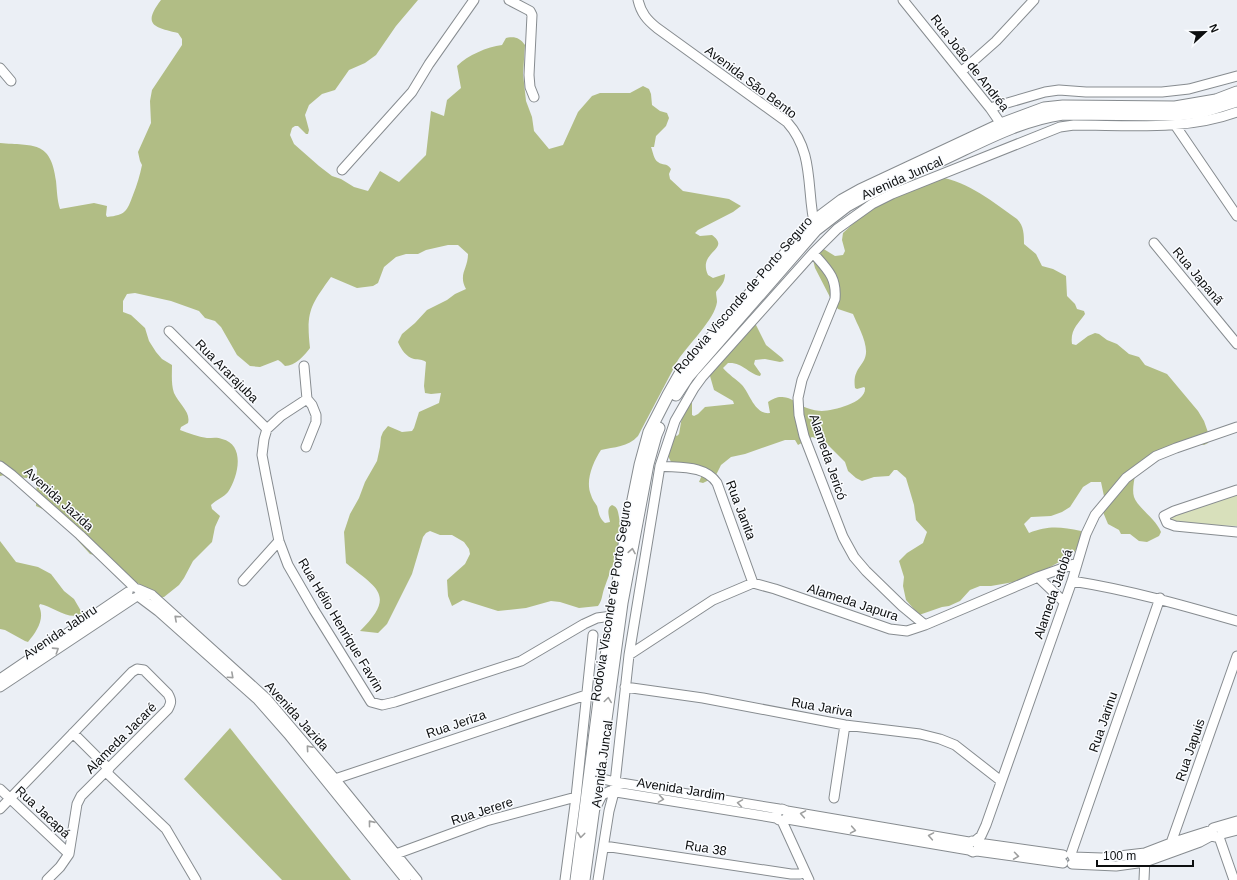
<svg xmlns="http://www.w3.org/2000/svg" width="1237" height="880" viewBox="0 0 1237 880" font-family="Helvetica,sans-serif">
	<rect width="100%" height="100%" fill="#ebeff5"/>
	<!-- green -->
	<path fill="#d8e0bb" d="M1237,491v35l-65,-2 -4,-8z"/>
	<!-- forest -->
	<path fill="#b1bd85" d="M161,0h257l-22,26 -20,29 -11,8 -16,7 -14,20 -13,4 -13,11 -4,10 4,15 -1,4h-2l-8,-8h-3l-3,2 -2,7 4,9 25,22 13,10 9,3 13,8 14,4 12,-20 19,11 27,-27 5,-44 13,5 3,-16 14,-12 -4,-22c11,-11 30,-19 45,-21l4,-7c9,-2 14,0 19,7l-2,29 3,27 6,16 2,14 15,18 14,-4 15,-33 14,-16 8,-3h30l13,-7 6,3 2,5 1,11 8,6 7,2 2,5 -3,8 -10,10 -2,11h-3c2,5 3,13 7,15 5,4 8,0 13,7l-2,5 1,5 13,12 46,8 12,7 -8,6 -35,18 -3,3 5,3 12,-1c20,15 -15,16 -4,40l5,3 12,-4c0,8 -4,12 -9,18 0,3 1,7 1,10 -2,17 -29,43 -39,58l-40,76c-10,11 -24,11 -37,14 -8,12 -16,31 -10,45 1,4 4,8 6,11 2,7 2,12 8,17l5,-1c-1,-6 -4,-14 2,-17 6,2 6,7 7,12 5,26 -7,49 -15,72 -2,6 -2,12 -6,17l-19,2 -19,-6 -9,-1 -25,7 -28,3 -35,-11 -11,6 -4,-10 -1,-16 18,-16 5,-10 -1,-5 -5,-7 -12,-7h-12l-10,-4 -4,2 -3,4 -11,37 -25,50 -9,9 -18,-2c36,-36 18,-42 -14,-68l-2,-31 6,-18 9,-16 6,-16 12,-21 3,-14 1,-10 2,-5 5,-6 14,6 10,-1 2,-3 5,-16 20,-9 2,-10 -10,1 -6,-1 -1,-7 2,-24c-4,-3 -7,-2 -12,-3 -8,-2 -13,-10 -16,-17l4,-8 13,-11 12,-13 20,-10 8,-6 11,-5c-8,-15 2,-20 2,-35l-10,-9h-10l-22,5 -8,4h-12l-10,3 -12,10 -6,16 -5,3 -16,2 -26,-11c-21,29 -25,35 -21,71 -5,7 -15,18 -25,18l-4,-4 -3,-2 -18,7 -10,-1 -13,-11 -16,-28 -6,-6 -10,-3 -6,-7 -28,-10 -36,-8 -8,1 -4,7v11l8,3 14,13 4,13 7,11 6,7 10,6c0,9 -1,19 2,28 5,11 17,19 14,30l-7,4 -1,3c9,3 18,7 27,8 5,0 11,-1 15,1 24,6 16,38 6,53 -4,5 -12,8 -17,13l1,4 8,7 -5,11 -3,15 -19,19 -9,17 -5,7 -15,12h-4l-26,-16 -29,-23 -15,-4 -36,-40 -18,-8 1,-37 -3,-4h-1l-3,10 -3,3c-11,0 -17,-5 -27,-2v-333c33,3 51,-3 56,38 1,9 1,19 4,28l34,-6 13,3 -1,9 1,2c19,-2 20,-6 26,-22 4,-10 7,-20 9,-30l-2,-4 -2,-9 13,-29 -1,-22 2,-11 30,-45v-6l-4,-6c-24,-6 -36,-8 -17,-33z
		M939,177c30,5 54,25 78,42 7,7 7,16 7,25l12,10 6,12 11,3 13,7 1,20 8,8 2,5 7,2 1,3c-7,10 -15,16 -13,30l4,1 12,-9 7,-3 4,1 8,6 10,4 12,10 10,3 6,8 22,9 31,37 6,10 6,17 -2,5 -4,2 -13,-3 -31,14 -25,19c-1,7 -3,15 -1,22 3,10 22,22 27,35l-2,4 -12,6 -8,-1 -9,-7h-9l-2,-4 -11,-6 -5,-12 2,-11 -4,-19h-10l-8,5 -13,20 -8,5 -11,4 -20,1 -7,7 5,9c20,-8 32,-6 52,-2l2,2 -3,11 -5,7 -5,5 -27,15 -6,7 -46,8h-11l-10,4 -10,11 -11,5 -7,1 -23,8 -13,-15 -3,-14 1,-9 -5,-16 8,-8 16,-10 4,-11 -11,-12 -2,-15 -8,-27 -9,-8h-3l-5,6 -15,1 -12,4 -6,-3 -8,-7 -3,-9 -22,-22 -11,-3 -14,8 -3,-5h-10l-40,14 -14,3 -10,8 -6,12 -12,6 -4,-1 3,-7c-13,-4 -34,-6 -34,-23 0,-6 4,-13 6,-18l3,2 2,-2 4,-23 6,-8h3v12l2,1 4,-2 7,-7 29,-3 -1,-3 -19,-11 -4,-14v-6l41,-47 5,2 10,20 16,13 2,3 -4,1 -15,-3 -10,1 -1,4 7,10 -1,2c-13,-3 -17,-14 -32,-13l-5,5c6,7 13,11 19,17 8,9 13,30 28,28l-2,-11c8,-5 11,-6 20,-4 7,2 12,8 19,10 5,2 11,3 15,3 12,-1 44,-8 43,-23l-1,-1 -7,2 -2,-1c-3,-20 10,-22 11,-35 1,-12 -9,-29 -13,-39l-15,-5 -5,-6 -18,-35 -2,-8 1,-7 8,-5 13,8 8,-1 2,-4 -3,-11 1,-7 27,-25z
		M0,541l16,21 22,5 13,7 13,17 10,8 7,12v3c-12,7 -29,-8 -41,-10l-1,2c6,13 -2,25 -11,36l-3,-1 -20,-11 -5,-1z
		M230,728l121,152h-69l-98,-101z"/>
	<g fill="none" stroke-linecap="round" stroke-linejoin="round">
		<defs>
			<path id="minor" d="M509,0l21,11 2,4 -3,60 1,12 4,10
				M638,0c3,13 9,20 19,28l130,94c28,31 19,68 28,105
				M903,0l87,108 11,16
				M0,68l11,13
				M961,72l35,-31 38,-41
				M990,108l55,-16 14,-2 27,2h76l27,-3 48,-13
				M1175,125l62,91
				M342,170l70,-78 17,-28 45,-64
				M1154,243l83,101
				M813,253c14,16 24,24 22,46l-33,81 -4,18 1,17 5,21 39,101 11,20 12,14 36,35 23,19
				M169,331l98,98
				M304,366l3,33 5,6 4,10v7l-10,25
				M307,399l-26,17 -14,13 -3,10 -2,16 4,21 13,65 9,24 26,45 57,92 11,3 13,-3 126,-41 63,-37 13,-6 15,-2
				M0,466l12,9 68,60 54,52
				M660,466c20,2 45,-1 57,17l36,100
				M1237,490l-63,21 -10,5 3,7 8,3 62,6
				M1038,577l26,25
				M243,581l36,-40
				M1072,581c57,9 110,24 165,40
				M138,589l14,6 114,103 69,81 82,101
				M138,596l20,15 100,89 30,34 118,146
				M629,655l84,-55 40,-17 22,6 115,40 17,2 18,-6 113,-48 39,-14
				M0,679l128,-87
				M0,687l134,-89
				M625,687l78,11 142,27 75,9 20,5 15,6 46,36
				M73,733l36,36
				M106,772l60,57 30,51
				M335,779l251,-84
				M598,780l5,-1 12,3 164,27
				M0,789l69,65
				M834,798l11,-73
				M596,807l6,-12 8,-4 166,27
				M0,809l132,-137 5,-3 7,1 24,24c4,7 3,9 0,15l-87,87 -4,8 -8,50 -9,13 -13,13
				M787,811l1,5 -3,4h-6l-3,-2 1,-6 5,-3 5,2 182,31
				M787,819l182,31
				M782,821l27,59
				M1219,827l3,3v4l-3,3h-4l-3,-4 1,-5 24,-7
				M1222,834l15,-4
				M1219,837l15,43
				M975,841l6,-5 5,-11 86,-244 14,-47 9,-19 31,-37 30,-22 20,-8 61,-21
				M978,843l1,3 -2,5 -4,1 -4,-2 -1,-5 4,-4 6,2 85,12
				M604,846l187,28h9l5,-2
				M977,851l86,12
				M1169,853l2,-10 66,-187
				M396,854l90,-33 90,-24
				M1071,854l89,-256
				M1073,857l29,1 43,-5 26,-10 41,-13
				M1072,864l44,2 29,-4 55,-20 13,-7
				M565,880l11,-83 17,-162
				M598,880l11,-69 5,-19 15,-137 31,-189 15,-45 19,-33 8,-11 111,-124 24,-24 35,-25 20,-10 168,-67 14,-2c54,0 112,6 163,-13
				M1144,880l1,-22"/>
			<path id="major" d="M942,160c39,-18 78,-40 121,-46l113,1 26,-3 35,-11
				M676,395l12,-18 128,-147 31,-24 18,-10 45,-21
				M576,880l24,-187 25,-154 15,-74 9,-33 19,-37 13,-23 133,-151 28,-21 18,-10 141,-66 43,-16 19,-2 112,1 41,-7 21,-8
				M584,880l38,-277 26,-139 8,-29 3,-7"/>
		</defs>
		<!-- minor casing -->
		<use href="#minor" stroke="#878c90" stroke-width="11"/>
		<!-- major casing -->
		<use href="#major" stroke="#878c90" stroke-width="13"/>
		<!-- minor -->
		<use href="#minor" stroke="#fff" stroke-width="9"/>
		<!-- major -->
		<use href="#major" stroke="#fff" stroke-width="11"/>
	</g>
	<!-- one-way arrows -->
	<defs><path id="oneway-chevron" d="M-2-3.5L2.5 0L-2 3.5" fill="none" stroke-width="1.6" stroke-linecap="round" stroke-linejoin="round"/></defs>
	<g stroke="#9e9f9f">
		<use href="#oneway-chevron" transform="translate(632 551) rotate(-80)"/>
		<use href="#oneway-chevron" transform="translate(177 618) rotate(-138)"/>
		<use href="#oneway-chevron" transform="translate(56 650) rotate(-33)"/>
		<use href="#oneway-chevron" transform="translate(231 676) rotate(42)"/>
		<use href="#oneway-chevron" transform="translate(608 700) rotate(-82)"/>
		<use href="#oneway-chevron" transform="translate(309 748) rotate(-131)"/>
		<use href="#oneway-chevron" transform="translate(661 799) rotate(9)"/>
		<use href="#oneway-chevron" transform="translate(740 803) rotate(-171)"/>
		<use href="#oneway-chevron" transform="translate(803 814) rotate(-170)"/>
		<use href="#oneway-chevron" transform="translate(371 823) rotate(-129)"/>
		<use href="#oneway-chevron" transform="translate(853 830) rotate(10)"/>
		<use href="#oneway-chevron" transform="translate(581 835) rotate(97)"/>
		<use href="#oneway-chevron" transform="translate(931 836) rotate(-170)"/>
		<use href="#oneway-chevron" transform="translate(1016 856) rotate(8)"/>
	</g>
	<g text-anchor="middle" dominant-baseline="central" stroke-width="3" stroke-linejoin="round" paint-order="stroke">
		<!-- street labels -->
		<g font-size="13" fill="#0d0f10" stroke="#fafcff">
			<text transform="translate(970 63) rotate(52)">Rua João de Andréa</text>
			<text transform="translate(751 82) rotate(37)">Avenida São Bento</text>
			<text transform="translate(902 178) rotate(-24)">Avenida Juncal</text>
			<text transform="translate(1198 276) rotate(50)">Rua Japanã</text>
			<text transform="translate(743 295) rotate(-49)">Rodovia Visconde de Porto Seguro</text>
			<text transform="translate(227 371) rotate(45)">Rua Ararajuba</text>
			<text transform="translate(828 457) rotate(71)">Alameda Jericó</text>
			<text transform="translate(59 499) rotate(42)">Avenida Jazida</text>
			<text transform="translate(741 510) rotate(69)">Rua Janita</text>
			<text transform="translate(1053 594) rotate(-71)">Alameda Jatobá</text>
			<text transform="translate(611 601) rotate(-81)">Rodovia Visconde de Porto Seguro</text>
			<text transform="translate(853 602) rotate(18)">Alameda Japura</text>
			<text transform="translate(341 625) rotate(59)">Rua Hélio Henrique Favrin</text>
			<text transform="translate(60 632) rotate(-34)">Avenida Jabiru</text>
			<text transform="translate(822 707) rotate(10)">Rua Jariva</text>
			<text transform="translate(297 716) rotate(48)">Avenida Jazida</text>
			<text transform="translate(1103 722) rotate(-71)">Rua Jarinu</text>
			<text transform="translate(456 724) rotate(-19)">Rua Jeriza</text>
			<text transform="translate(121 738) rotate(-45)">Alameda Jacaré</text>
			<text transform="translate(1190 750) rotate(-71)">Rua Japuis</text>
			<text transform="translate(602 764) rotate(-82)">Avenida Juncal</text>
			<text transform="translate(681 789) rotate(9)">Avenida Jardim</text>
			<text transform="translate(482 811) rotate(-18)">Rua Jerere</text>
			<text transform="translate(43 812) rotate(43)">Rua Jacapá</text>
			<text transform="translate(706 848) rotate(9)">Rua 38</text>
		</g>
	</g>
	<!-- north arrow -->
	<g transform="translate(1205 32) rotate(68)" stroke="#fafcff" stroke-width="3" paint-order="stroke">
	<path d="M0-3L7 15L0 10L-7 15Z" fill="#0d0f10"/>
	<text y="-6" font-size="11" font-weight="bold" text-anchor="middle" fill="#0d0f10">N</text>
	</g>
	<!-- scale -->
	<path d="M1097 860v6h96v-6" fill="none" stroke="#0d0f10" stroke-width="2"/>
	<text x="1103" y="860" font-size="12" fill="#0d0f10" stroke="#fafcff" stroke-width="3" paint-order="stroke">100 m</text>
</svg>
